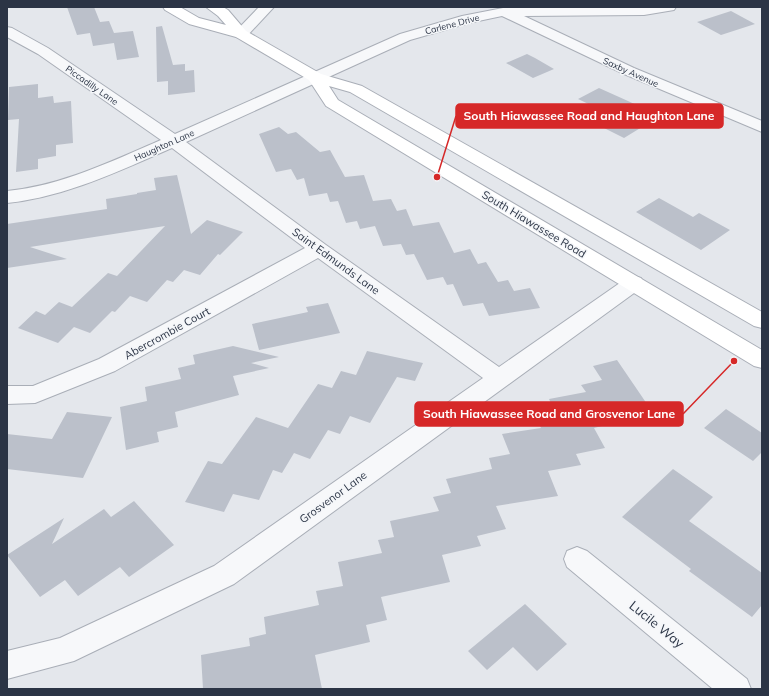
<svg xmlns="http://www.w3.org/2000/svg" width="769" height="696" viewBox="0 0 769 696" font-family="Mulish,sans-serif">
	<rect width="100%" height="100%" fill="#e4e7ec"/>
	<!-- building -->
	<path fill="#bbc0ca" d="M67,7h27l6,15 9,-1 5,12 19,-2 6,26 -22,3 -3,-17 -21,3 -3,-13 -13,2z
		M731,11l24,13 -34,11 -24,-13z
		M162,26l11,39 12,-1v7l9,-1 1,22 -27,3v-14l-11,1 -1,-55z
		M527,54l8,4 19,11 -21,9 -27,-15z
		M38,84v14l15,-2 1,7 17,-2 2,42 -17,2v11l-18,3v10l-22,3 3,-53 -11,1 1,-33z
		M599,88l29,13 32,15 -36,22 -40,-20 15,-9 -21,-10z
		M279,127l9,7 8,-2 24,20 10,-2 15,27 19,-2 9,26 18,-2 6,12 9,-2 7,17 26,-4 15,31 16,-4 8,15 8,-2 12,20 10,-2 6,11 16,-3 10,20 -51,8 -6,-13 -20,3 -10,-22 -6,1 -4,-8 -16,3 -13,-26 -8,1 -5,-11 -18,2 -8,-20 -15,3 -3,-8 -11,2 -8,-22 -8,1 -3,-9 -18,3 -5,-18 -7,2 -6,-11 -15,3 -17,-38z
		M177,175l14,59 16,-14 36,12 -23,23 -2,-1 -18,21 -16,-5 -11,12 -6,-2 -20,22 -17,-6 -15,16 -3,-1 -22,22 -16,-6 -16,16 -40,-15 18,-17 9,4 14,-13 13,5 36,-34 9,3 48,-50 -135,21 37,12 -60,9v-44l100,-15 -1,-10 31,-5v-1l19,-3 -2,-12z
		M659,198l34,19 6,-4 31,17 -29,20 -65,-38z
		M328,303l12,30 -81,17 -7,-26 56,-12 -2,-5z
		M233,346l46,11 -28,6 18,5 -36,8 6,19 -64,17 3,15 -21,5 2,10 -33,8 -6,-43 27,-6 -2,-14 36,-8 -3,-11 17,-4 -2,-9z
		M367,351l56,12 -8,18 -18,-4 -27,46 -20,-7 -10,18 -12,-4 -18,29 -16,-6 -12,20 -9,-3 -14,30 -26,-6 -9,18 -39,-10 23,-41 14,3 34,-47 32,11 30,-44 14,4 9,-17 15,4z
		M617,360l30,44 -20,5 7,9 -40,10 11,20 -29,6 5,11 -33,6 10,25 -62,10 10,23 -29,7 4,10 -39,9 8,27 -69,15 6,23 -21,5 4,17 -55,13 7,34h-119l-2,-34 49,-9 -1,-8 17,-4 -2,-17 55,-12 -3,-14 27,-5 -5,-24 44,-9 -4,-13 16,-3 -4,-16 49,-10 -6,-14 18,-4 -5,-14 46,-10 -3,-11 21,-4 -8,-20 39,-6 -4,-8 20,-4 -8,-17 37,-7 -5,-7 21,-5 -9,-14z
		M726,409l36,24v19l-9,9 -49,-33z
		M67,412l45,5 -29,61 -76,-9v-35l45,5z
		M673,469l40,28 -24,24 73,52v32l-10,12 -63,-46 2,-2 -69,-52z
		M134,501l40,44 -45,32 -9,-10 -42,29 -13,-16 -25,17 -33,-42 57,-37 -12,26 52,-35 7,8z
		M525,604l42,40 -30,27 -24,-24 -26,23 -19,-19z"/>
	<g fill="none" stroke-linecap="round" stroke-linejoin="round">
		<defs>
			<path id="street" d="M259,7h15l-28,30 -5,1 -5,-1 -2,-3 2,-3z
				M676,7l-2,3 -30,5 -120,1 110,52 128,53v11l-138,-58 -122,-58 -33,7 -59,17 -224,102 140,103 173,122 128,-89 7,-2 7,2 3,5 -3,5 -407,296 -160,77 -67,18v-28l53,-13 154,-72 269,-188 -165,-120 -203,113 -80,32 -28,1v-18h26l66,-27 206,-111 -133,-100c-53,23 -107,49 -165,55v-12c54,-5 105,-30 154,-51l-123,-86 -31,-17v-10l5,1 36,20 127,86 225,-100 62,-18 41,-8z
				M577,547l10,4 160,128 4,10h-38l-146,-122 -3,-8 3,-8z"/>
			<path id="secondary" d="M163,7h17l19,11 27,7 -8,-9 -12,-9h17l5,3 18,21 75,43 41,12 400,226v16l-8,-2 -404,-234 -21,-6 9,14 424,250v18l-8,-2 -428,-260 -17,-26 -73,-43 -47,-13 -24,-14z"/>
		</defs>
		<!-- street casing -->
		<use href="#street" stroke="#a9aeb7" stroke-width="2"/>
		<!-- secondary casing -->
		<use href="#secondary" stroke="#a9aeb7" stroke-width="2"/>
		<!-- street -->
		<use href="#street" fill="#f7f8fa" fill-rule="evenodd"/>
		<!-- secondary -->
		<use href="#secondary" fill="#fff" fill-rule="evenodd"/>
	</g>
	<g text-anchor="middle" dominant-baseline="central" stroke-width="3" stroke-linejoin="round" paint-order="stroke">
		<!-- far-street labels -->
		<g font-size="9" fill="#2b3445" stroke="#f4f6f9">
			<text transform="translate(452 24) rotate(-15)">Carlene Drive</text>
			<text transform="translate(631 72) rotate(24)">Saxby Avenue</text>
			<text transform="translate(92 85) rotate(35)">Piccadilly Lane</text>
			<text transform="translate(164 145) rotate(-24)">Haughton Lane</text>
		</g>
		<!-- street labels -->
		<g font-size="11" fill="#2b3445" stroke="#f4f6f9">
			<text transform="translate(534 224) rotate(31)">South Hiawassee Road</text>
			<text transform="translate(336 261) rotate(36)">Saint Edmunds Lane</text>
			<text transform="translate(167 333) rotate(-29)">Abercrombie Court</text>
			<text transform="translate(333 497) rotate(-36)">Grosvenor Lane</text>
		</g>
		<!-- near-street labels -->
		<g font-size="13" fill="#2b3445" stroke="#f4f6f9">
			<text transform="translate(657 624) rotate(39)">Lucile Way</text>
		</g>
	</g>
	<!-- callouts -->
	<path fill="none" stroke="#d62828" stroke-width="1.5" d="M437 177L456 116M734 361L683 414"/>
	<g fill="#d62828" stroke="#f4f6f9" stroke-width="1.5">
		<circle cx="437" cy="177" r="4"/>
		<circle cx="734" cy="361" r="4"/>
	</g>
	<g fill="#d62828" stroke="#d62828" stroke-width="1.5">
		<rect x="456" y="104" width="267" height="24" rx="4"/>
		<rect x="415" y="402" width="268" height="24" rx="4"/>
	</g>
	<g font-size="12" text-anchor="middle" font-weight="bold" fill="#fff">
		<text x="589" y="120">South Hiawassee Road and Haughton Lane</text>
		<text x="549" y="418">South Hiawassee Road and Grosvenor Lane</text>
	</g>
	<!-- border -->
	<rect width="769" height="696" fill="none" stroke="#2b3445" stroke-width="16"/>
</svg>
